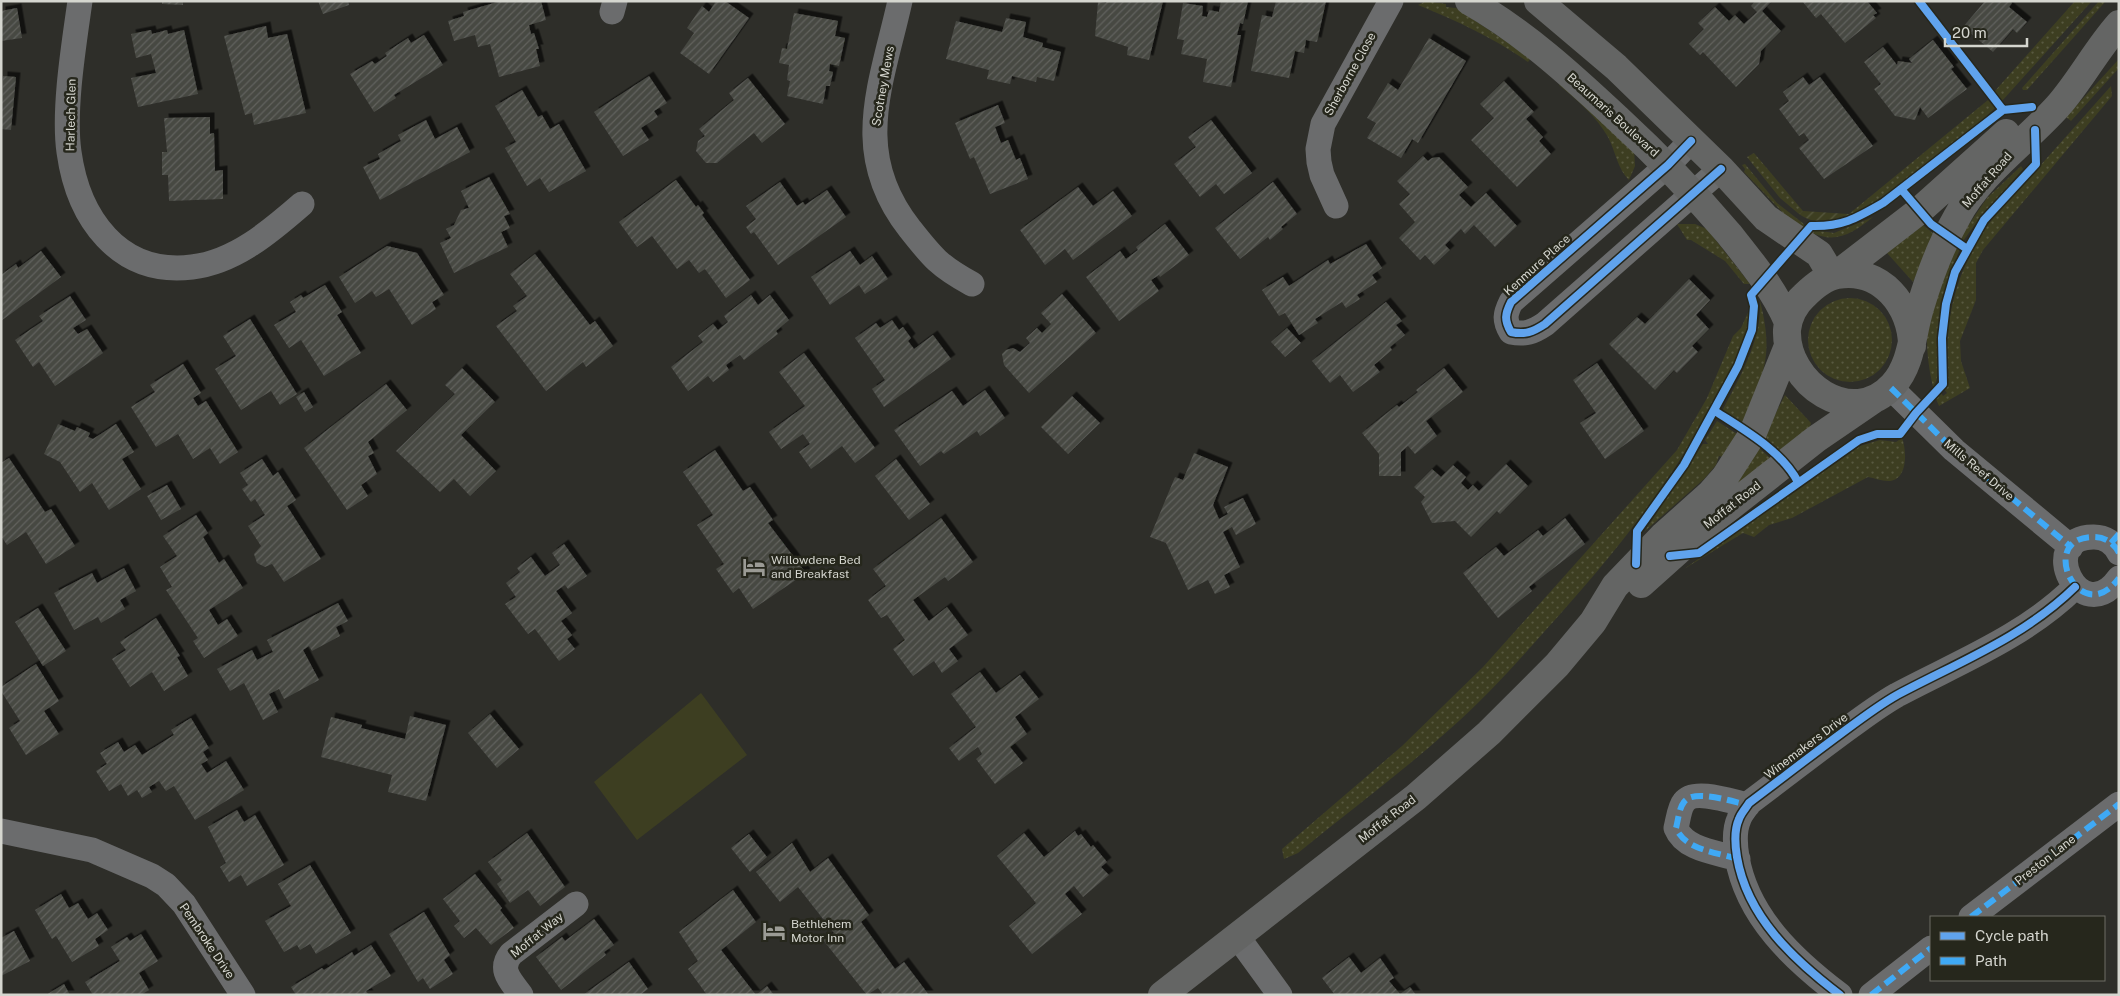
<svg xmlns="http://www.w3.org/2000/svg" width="2120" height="996" viewBox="0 0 2120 996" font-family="'Public Sans',sans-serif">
	<defs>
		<pattern id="grass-dots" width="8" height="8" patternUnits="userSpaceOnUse" patternTransform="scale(1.25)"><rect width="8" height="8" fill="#3d3e21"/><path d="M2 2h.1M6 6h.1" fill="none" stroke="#585940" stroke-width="1.8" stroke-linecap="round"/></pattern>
		<pattern id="garden-furrows" width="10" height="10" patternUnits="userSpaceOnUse" patternTransform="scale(1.25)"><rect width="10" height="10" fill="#3d3e21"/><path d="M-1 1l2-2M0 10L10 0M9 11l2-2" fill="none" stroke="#585940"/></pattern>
		<pattern id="building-hatch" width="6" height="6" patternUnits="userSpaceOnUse" patternTransform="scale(1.25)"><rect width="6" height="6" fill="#474843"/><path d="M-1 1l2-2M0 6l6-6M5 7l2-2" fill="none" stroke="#61625d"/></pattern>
		<filter id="shadow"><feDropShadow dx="4.5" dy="-4.5" stdDeviation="0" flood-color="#0009"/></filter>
	</defs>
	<rect width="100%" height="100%" fill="#2e2e29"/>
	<!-- grass -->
	<path fill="url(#grass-dots)" d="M1426,1l20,3v3l10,1 75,50 -3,4c-34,-24 -71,-41 -110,-57z
		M2075,1h17l-90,100 -8,-9z
		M2099,1h7l-79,89h-4l-1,-2z
		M2119,59v9l-48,53 -5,-4z
		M1561,82l73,68 1,16 -6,14c-11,-10 -14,-30 -21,-43 -12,-21 -30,-36 -49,-52z
		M2111,86l1,10 -129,154 -7,13v37l-16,41 1,20 9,27 -31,18 -3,-7 5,-6 2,3 4,-3 -3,-4 4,-6c-6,-59 8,-114 42,-161z
		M1988,100l7,8c-42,41 -93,75 -141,108l-5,-2z
		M1754,153l49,58 -4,3 -19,-16 -33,-41z
		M1745,164l32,39 27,21v5l-20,-15 -40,-42 1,-3 -3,-4z
		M2021,166l2,3 -44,50 -16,22 -2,-5 26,-38z
		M1873,217c-20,16 -36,27 -61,16l1,-3 21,3z
		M1677,224h18l12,5 43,55h-6l-19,-23 -34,-21h-4z
		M1923,225l11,9 -21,48 -26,-29z
		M1956,247l4,2c-13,29 -21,58 -23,90 -1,14 5,37 -4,48 -14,-63 -2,-83 23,-140z
		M1808 340a42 42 0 1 1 84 0a42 42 0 1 1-84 0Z
		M1760,301c14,55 4,70 -16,121h-3l-19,-11c18,-34 40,-71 38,-110z
		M1750,308c-3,43 -30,85 -51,121 -44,75 -96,138 -155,203 -30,34 -60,67 -94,97 -49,44 -102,83 -152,124l-14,6 -2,-10 120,-103 81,-79 194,-217 30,-52 26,-62 8,-8z
		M1785,395l26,28 -2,7 -29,21 -16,-15z
		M1717,421l20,13 -14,23 -4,-1 -3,9 -12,14 -60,53 59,-88h5l-3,-4z
		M1902,438c5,13 6,43 -14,43 -6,0 -14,-3 -20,-4l-76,41 -23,7 -15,12 -11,-4 -59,36 176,-123 20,-6 16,2z
		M1759,448l12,11 -33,28 -6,-6z"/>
	<!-- park -->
	<path fill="#3d3e21" d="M701,693l46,62 -110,85 -43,-58z"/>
	<!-- garden -->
	<path fill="url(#garden-furrows)" d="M1803,211l45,3 6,2c-15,9 -40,9 -55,-2z"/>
	<!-- building -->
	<path fill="url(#building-hatch)" filter="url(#shadow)" d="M162,1h21v4l-21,-1z
		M318,1h30l1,4 -26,9z
		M501,1h40l5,19 -17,5 2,9 3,-1 5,16h-3l4,17 -41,11 -9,-33 -12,3 -3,-12 -21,6 -6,-20 16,-5 -1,-4z
		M716,1h9l24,17 -40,56 -29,-21 14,-20 -7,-5 15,-22 7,6z
		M1107,1h56l-14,59 -22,-5 1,-8 -33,-11 3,-34 8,1z
		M1221,1h27l-5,23 -3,-1 -3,12h4l-10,52 -28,-5 4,-23 -26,-5 3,-14 -7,-1 6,-36 20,3 -1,10 5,1 2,-7 10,2z
		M1276,1h50l-9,41 -11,-2 -2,13 -9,-2 -6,27 -38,-7 11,-56 10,2z
		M1755,1h17l-10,10 19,20 -20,20 -2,13 -23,23 -33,-35 -3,3 -11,-11 15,-15 -6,-6 17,-16 14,14 6,-6 9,9 13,-12 -6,-6z
		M1802,1h65l10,12 -4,2 3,3 -31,25 -24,-29 -5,4z
		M1985,1h25l2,2 -3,4 18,15 -10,11 -4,-4 -20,23 -30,-25z
		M17,8l5,30 -21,3v-30z
		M794,13l44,8 -3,15 10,2 -6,28 -9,-2 -1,7 4,1 -3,14h-4l-3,18 -36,-8 3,-15 -3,-1 2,-15 -10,-2 3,-15 5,1z
		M1006,18l20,4 -3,15 20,6 -1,4 19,5 -7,29 -17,-4 -1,5 -24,-6 -2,8 -23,-5 2,-9 -43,-11 10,-38 46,11z
		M266,26l2,12 19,-4 19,79 -52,12 -2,-12 -7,2 -21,-79z
		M151,30l1,4 15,-4 1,4 16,-4 14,64 -60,13 -7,-29 25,-5 -5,-19 -15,4 -5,-24z
		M424,35l19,30 -49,30 2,3 -22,14 -24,-38 22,-13 3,3 12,-8 -2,-3 23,-15 3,5z
		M1429,38l37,23 -48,82 -6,-4 -11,19 -34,-20 9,-15 -9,-5 21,-35 10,7z
		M1933,40l21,27 -3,2 16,20 -39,29 -8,-11 -5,13 -20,-4 -21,-27 7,-5 -17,-22 19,-15 14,18 1,-4 14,2 -3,-4z
		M3,76l13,1 -5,53 -10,-1z
		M649,76l18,27 -13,8 4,6 -17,11 8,12 -26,16 -29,-44z
		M1803,77l6,8 11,-8 53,69 -49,33 -25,-31 10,-8 -5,-7 -5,3 -20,-27 10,-8 -6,-9z
		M748,78l37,46 -23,19 -8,-10 -37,30h-11l-10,-12 2,-10 7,-5 -6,-7 35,-29 -5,-7z
		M1504,81l30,31 -8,7 17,18 -4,4 12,13 -34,33 -46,-47 23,-22 -14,-14z
		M522,90l16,27 4,-2 8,14 9,-5 27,47 -37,21 -9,-14 -13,8 -22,-38 11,-6 -21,-36z
		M998,105l7,18 -10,4 6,16 7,-3 8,20 4,-2 8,21 -38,15 -16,-37 -4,2 -15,-36z
		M210,117v17l4,-1 1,38 8,-1v29l-54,2 -1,-26h-6v-23h5l-3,-34z
		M426,120l9,19 22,-12 13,25 -90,48 -17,-33 17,-8 -2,-5 23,-13 -3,-6z
		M1211,120l41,53 -28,21 -8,-10 -16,13 -26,-33 22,-17 -8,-10z
		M1423,156l5,5 4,-3 7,-1 29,30 -9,8 12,12 15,-14 31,33 -22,21 -21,-22 -9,9 -4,-5 -16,16 5,5 -16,15 -9,-10 -5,5 -21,-22 16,-16 -16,-18 11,-10 -13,-13z
		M489,177l21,37 -6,2 6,12 -9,4 7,15 -54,26 -14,-30 11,-5 -5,-9 8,-4 7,-15 8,-2 -8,-17z
		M676,180l20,27 2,-2 6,8 -2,2 48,65 -24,18 -21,-29 -6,4 -10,-13 -12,9 -25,-33 -15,11 -18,-25z
		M780,182l17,24 6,-4 2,3 22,-15 19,27 -68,48 -24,-33 -3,2 -5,-7 10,-8 -10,-13z
		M1273,182l24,32 -16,13 2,2 -13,11 -2,-3 -28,22 -25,-31z
		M1078,187l15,19 20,-15 19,25 -59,44 -8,-11 -20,16 -25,-35z
		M1165,224l24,31 -29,22 -1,-2 -8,5 8,11 -40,30 -33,-44 34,-26 6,8 12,-9 -2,-3z
		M1366,244l16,24 -10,7 5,7 -20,13 3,4 -14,9 -4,-6 -27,17 3,4 -19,12 -14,-22 -6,3 -17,-26 21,-13 6,9 39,-26 2,4z
		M387,246l30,7 27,42 -12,7 4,7 -24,16 -23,-36 -13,8 -4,-6 -17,12 -16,-26z
		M41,251l20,26 -60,44v-46l15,-11 2,4z
		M850,251l10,14 12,-9 16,23 -23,15 -6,-9 -29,20 -19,-28z
		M535,254l55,71 5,-4 18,25 -27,21 -3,-5 -37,29 -50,-65 21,-15 -4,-5 14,-10 -17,-22z
		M1689,279l21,21 -14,15 13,14 -17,17 6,6 -21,21 -3,-3 -19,20 -46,-46 28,-27 8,7z
		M325,285l17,27 -5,3 24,38 -37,23 -23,-36 -12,8 -15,-23 22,-13 -6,-10 11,-7 2,3z
		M1062,294l34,39 -67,60 -25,-28 -2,-11 4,-4 7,-2 7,4 10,-9 -4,-5 11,-10 5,5 9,-9 -10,-11z
		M751,295l7,10 12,-10 19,25 -13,11 2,3 -34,26 -4,-5 -14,10 3,5 -16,12 -5,-6 -20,15 -17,-24 32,-25 -5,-6 15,-12 5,6 10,-8 -4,-6z
		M70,296l16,24 -13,8 5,6 9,-5 16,24 -48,33 -16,-24 -6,5 -18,-27 28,-19 -4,-5z
		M1386,302l16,19 -6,4 9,10 -15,12 2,3 -18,15 6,7 -27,20 -13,-17 -10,8 -18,-22z
		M250,319l47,75 -17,11 -9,-14 -30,19 -26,-41 21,-13 -13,-20z
		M892,320l7,10 4,-3 8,11 -3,3 6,8 19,-14 18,24 -67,48 -12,-18 13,-9 -30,-42 21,-15 4,5z
		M1287,328l14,15 -16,14 -14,-15z
		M804,353l71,95 -20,15 -13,-17 -31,23 -12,-17 11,-8 -7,-10 -22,15 -12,-17 36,-26 -26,-34z
		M1597,363l47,68 -39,28 -25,-36 16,-10 -23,-33z
		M183,364l18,29 -8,5 5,8 8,-5 32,51 -18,12 -10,-16 -17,11 -15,-25 -22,13 -25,-40 24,-15 -5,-7z
		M462,368l33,34 -34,33 35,36 -26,25 -16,-17 -14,13 -44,-41 59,-57 -10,-9z
		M1444,368l19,24 -37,29 11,15 -22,18 -7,-8 -7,6v24h-22v-22l-17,-21 35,-28 2,2 19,-15 -2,-2z
		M386,384l21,26 -39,32 6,11 -6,3 9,18 -16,11 7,11 -21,14 -43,-62z
		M985,390l20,28 -25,18 -3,-5 -33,23 -3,-3 -21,15 -26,-36 58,-39 11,15z
		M304,392l9,15 -8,5 -9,-15z
		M1072,396l28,27 -32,31 -27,-27z
		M58,424l17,7 2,-4 13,6 -2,4 5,2 23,-15 18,28 -12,7 19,30 -32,21 -17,-27 -12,9 -20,-30 -16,-8z
		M715,450l28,41 7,-4 23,33 -5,3 38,50 -53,36 -14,-21 -6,5 -17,-24 8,-5 -27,-39 16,-10 -30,-43z
		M1194,453l34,14 -15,38 6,14 9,-5 -4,-7 19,-9 13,26 -20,11 -4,-8 -9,5 17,35 -16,8 6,12 -15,7 -7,-14 -20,10 -22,-47 -16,-6 25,-60 8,3z
		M9,458l36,54 6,-3 24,37 -29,18 -20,-32 -19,13 -6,-9v-73z
		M262,459l11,17 5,-4 18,28 -9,6 34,53 -37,23 -12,-18 -7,3 -8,-4 -3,-9 7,-8 -13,-20 17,-11 -10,-16 -4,3 -9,-13 6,-4 -8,-12z
		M896,459l34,45 -21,16 -34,-44z
		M1506,464l22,22 -28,28 -3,-3 -26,26 -16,-16 -23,2 -11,-21 4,-5 -11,-10 18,-18 9,8 12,-12 13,12 -5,6 7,7 5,-5 6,6z
		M167,485l14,24 -20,11 -14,-24z
		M196,515l12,18 -5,4 16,26 5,-4 19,29 -34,22 9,15 9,-6 11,17 -34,22 -11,-17 5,-3 -32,-48 6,-3 -12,-20 17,-11 -14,-20z
		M941,518l32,44 -25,19 -3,-4 -32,23 16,21 18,-14 21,28 -19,14 9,12 -16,12 -8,-12 -21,15 -20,-27 12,-9 -18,-25 -6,3 -13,-18 18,-14 -13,-17z
		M1565,518l20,26 -56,43 3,4 -34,27 -35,-45 33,-26 8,9 34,-26 5,6z
		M564,544l23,32 -19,13 -3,-4 -9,6 16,22 -11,8 11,14 -5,4 8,10 -16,12 -24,-32 -7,5 -23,-30 11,-7 -10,-14 14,-11 -3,-4 14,-11 14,19 15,-11 -8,-12z
		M124,568l12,23 -16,9 5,9 -24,14 -3,-6 -24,13 -20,-37 38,-20 5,10z
		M338,603l10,18 -12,6 4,9 -28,15 -3,-5 -6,4 16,30 -35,19 -5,-10 -10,5 9,18 -15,8 -19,-37 -14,8 -13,-22 35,-19 5,10 16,-8 -6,-12z
		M38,608l28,43 -23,15 -28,-44z
		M156,618l24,38 -3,1 11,19 -24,15 -12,-19 -22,15 -18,-28 14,-9 -6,-8z
		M36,664l23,37 -15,10 15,23 -33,21 -17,-27 11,-7 -19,-30v-4z
		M980,672l16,21 24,-18 19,24 -24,18 12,17 -17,13 13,16 -28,21 -19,-25 6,-5 -4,-7 -19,14 -10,-13 27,-21 -25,-33z
		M490,714l29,35 -22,19 -29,-35z
		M410,716l36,9 -20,76 -38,-9 4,-17 -71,-18 10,-40 31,8 -1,3 44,11z
		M191,718l18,30 -6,4 5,8 -7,4 6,9 19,-12 18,29 -49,30 -21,-34 -8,5 -7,-10 -10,6 3,5 -10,6 -5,-8 -9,6 -7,-12 -12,7 -13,-20 11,-7 -7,-11 18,-11 6,10 11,-7 7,10 32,-20 -3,-5z
		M237,810l7,12 11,-7 29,50 -37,21 -6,-11 -12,7 -9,-15 6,-4 -18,-36z
		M1075,831l3,5 3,-2 10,13 2,-2 14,17 -6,5 8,8 -26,22 -9,-11 -9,8 17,20 -50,40 -23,-28 27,-23 -39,-47 27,-23 20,24z
		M527,833l38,54 -25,19 -12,-16 -18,13 -13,-19 5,-4 -14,-18z
		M749,834l18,23 -17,15 -19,-24z
		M792,843l18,29 18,-14 41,57 -8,7 34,47 9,-7 25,33h-46l-5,-7 -11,7 -44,-55 11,-7 -36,-46 -18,15 -24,-30z
		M310,865l41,68 -35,21 -6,-10 -10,6 -3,-5 -13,7 -19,-31 26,-15 -13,-22z
		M475,874l27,34 -2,2 14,18 -23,17 -15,-17 -12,10 -10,-12 6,-5 -17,-22z
		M733,890l23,32 -35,28 35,45 11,-9 7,9h-67l-19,-26 10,-8 -19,-29z
		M61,894l8,14 9,-5 10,16 9,-6 11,17 -13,9 4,7 -27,16 -16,-26 -4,3 -17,-29z
		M424,912l26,43 -6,5 9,14 -23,15 -7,-11 -5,4 -29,-48z
		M594,919l20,26 -10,7 2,3 -45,35 -25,-33 26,-20 3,4z
		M14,931l16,30 -29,15v-38z
		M141,934l17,27 -19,12 10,17 -8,5h-48l-8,-13 35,-21 -9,-14 16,-10 3,4z
		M371,945l20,31 -25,15 3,4h-73l-5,-8 31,-19 2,2 28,-18 2,4z
		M1349,957l12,16 19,-15 14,20 -5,3 11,13 10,-7 6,8h-81l-13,-17z
		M629,962l19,27 -8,6h-57z
		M64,984l6,11h-24z"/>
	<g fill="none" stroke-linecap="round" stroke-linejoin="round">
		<!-- street -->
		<path stroke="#6b6c6d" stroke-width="25" d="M80,1c-6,43 -17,109 -11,151 9,65 49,124 123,115 43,-5 79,-36 110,-63
			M900,1c-19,85 -50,152 10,228 22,28 29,37 62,55
			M612,12l3,-11
			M1691,141l-23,24 -157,137c-6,12 -7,18 0,30 14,3 22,0 34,-8l176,-155
			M1336,206l-14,-31 -3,-13 -1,-13 5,-25 68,-123
			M1891,388l63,62 117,97
			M2119,553c-5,-10 -14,-16 -25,-16 -59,-1 -14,95 25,41
			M1,831l91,19 60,26 14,9 18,19 59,91
			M1738,859c-22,-7 -53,-9 -62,-31 2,-7 3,-20 8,-26 10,-14 49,0 64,3
			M1971,917l148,-113
			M1237,936l43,59
			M521,995c-10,-14 -23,-25 -10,-41l65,-50
			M1840,995c-46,-35 -93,-78 -103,-138 -2,-12 -3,-27 2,-38 2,-6 7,-11 10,-16 28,-21 55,-42 82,-62 22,-16 43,-33 66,-46 62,-33 127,-58 178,-108
			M1871,995l60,-47"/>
		<!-- secondary -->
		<path stroke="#646564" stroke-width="28" d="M1469,1c55,31 103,75 149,118 40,37 76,74 111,115 23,29 44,54 59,88
			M1538,1l78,66 105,102 45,49 53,36 13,22
			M1836,275l83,-64 87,-78
			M1912,346c0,-40 -31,-79 -75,-71 -12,2 -24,12 -33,21 -9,8 -16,21 -17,34 -2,53 65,100 106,55 19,-21 19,-51 27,-77 9,-31 21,-63 37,-91 23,-44 68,-74 101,-111 22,-25 38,-56 61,-82
			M1641,584l67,-60 108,-85 57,-39
			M1162,995l254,-198 73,-64 68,-68 36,-43 22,-36 48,-50 47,-42 15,-17 27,-42 36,-89"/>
		<!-- quiet -->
		<path stroke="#3fa9f5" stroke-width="6" stroke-dasharray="12 6" stroke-linecap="butt" d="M1891,388l63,62 117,97
			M2111,543l8,-9
			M2119,553c-5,-10 -14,-16 -25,-16 -59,-1 -14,95 25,41
			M1738,859c-22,-7 -53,-9 -62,-31 2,-7 3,-20 8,-26 10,-14 49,0 64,3
			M1971,917l148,-113
			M1871,995l60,-47"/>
		<defs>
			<path id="cycleway" d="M1919,1l84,109
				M1691,141l-23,24 -157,137c-6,12 -7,18 0,30 14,3 22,0 34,-8l176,-155
				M1901,189l30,35 36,25
				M1715,411c29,19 66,39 83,71
				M1670,556l29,-3 160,-113 18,-6h23l16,-21 27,-29 -1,-46 4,-34 9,-32 29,-52 52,-56 -1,-34
				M1636,564l1,-33 47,-66 54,-99 14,-36 2,-24 -3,-11 60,-69c31,1 46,-8 72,-23l120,-93 29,-3
				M1840,995c-46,-35 -93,-78 -103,-138 -2,-12 -3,-27 2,-38 2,-6 7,-11 10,-16 28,-21 55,-42 82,-62 22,-16 43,-33 66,-46 62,-33 127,-58 178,-108"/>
		</defs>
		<!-- cycleway casing -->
		<use href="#cycleway" stroke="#26271c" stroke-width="11"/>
		<!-- cycleway -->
		<use href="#cycleway" stroke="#60a3ed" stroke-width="8"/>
	</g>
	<!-- icons -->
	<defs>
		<symbol id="hotel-bare" viewBox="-9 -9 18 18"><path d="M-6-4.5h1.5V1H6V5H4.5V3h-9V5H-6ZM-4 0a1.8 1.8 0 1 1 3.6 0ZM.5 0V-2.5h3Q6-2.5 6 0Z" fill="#9b9b95" stroke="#26271c" stroke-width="2.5" paint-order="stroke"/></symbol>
	</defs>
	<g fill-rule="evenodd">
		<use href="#hotel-bare" x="738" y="551" width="32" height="32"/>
		<use href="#hotel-bare" x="758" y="915" width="32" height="32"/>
	</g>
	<g text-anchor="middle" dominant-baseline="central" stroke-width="5" stroke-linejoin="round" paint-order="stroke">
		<!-- street labels -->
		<g font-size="12" fill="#d5d6cf" stroke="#26271c">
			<text transform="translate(1350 74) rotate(-61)">Sherborne Close</text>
			<text transform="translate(883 86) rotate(-80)">Scotney Mews</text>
			<text transform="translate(71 115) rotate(-89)">Harlech Glen</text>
			<text transform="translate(1613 115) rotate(42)">Beaumaris Boulevard</text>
			<text transform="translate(1987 180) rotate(-49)">Moffat Road</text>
			<text transform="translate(1537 265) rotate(-42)">Kenmure Place</text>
			<text transform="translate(1979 470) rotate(40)">Mills Reef Drive</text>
			<text transform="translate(1732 505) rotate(-38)">Moffat Road</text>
			<text transform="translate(1806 746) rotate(-37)">Winemakers Drive</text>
			<text transform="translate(1387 819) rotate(-38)">Moffat Road</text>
			<text transform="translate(2045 860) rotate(-38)">Preston Lane</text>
			<text transform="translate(537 935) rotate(-39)">Moffat Way</text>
			<text transform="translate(207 941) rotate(56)">Pembroke Drive</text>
		</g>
		<!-- poi labels -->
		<g font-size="12" fill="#d5d6cf" stroke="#26271c" text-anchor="start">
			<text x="771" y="560">Willowdene Bed<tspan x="771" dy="14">and Breakfast</tspan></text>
			<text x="791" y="924">Bethlehem<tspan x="791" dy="14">Motor Inn</tspan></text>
		</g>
	</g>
	<!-- border -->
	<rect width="2120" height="996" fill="none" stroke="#d5d6cf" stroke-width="5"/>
	<!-- legend -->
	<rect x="1930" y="916" width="175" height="65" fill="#26271c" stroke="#6c6d64"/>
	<rect x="1940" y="932" width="25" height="8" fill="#60a3ed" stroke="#6c6d64"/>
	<text x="1975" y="941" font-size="15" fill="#d5d6cf">Cycle path</text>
	<rect x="1940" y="957" width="25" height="8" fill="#3fa9f5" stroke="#6c6d64"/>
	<text x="1975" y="966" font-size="15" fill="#d5d6cf">Path</text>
	<!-- scale -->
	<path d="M1945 38v8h82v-8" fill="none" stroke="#d5d6cf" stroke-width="2.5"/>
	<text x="1952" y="38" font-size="15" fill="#d5d6cf" stroke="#26271c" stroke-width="4" paint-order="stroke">20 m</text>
</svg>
